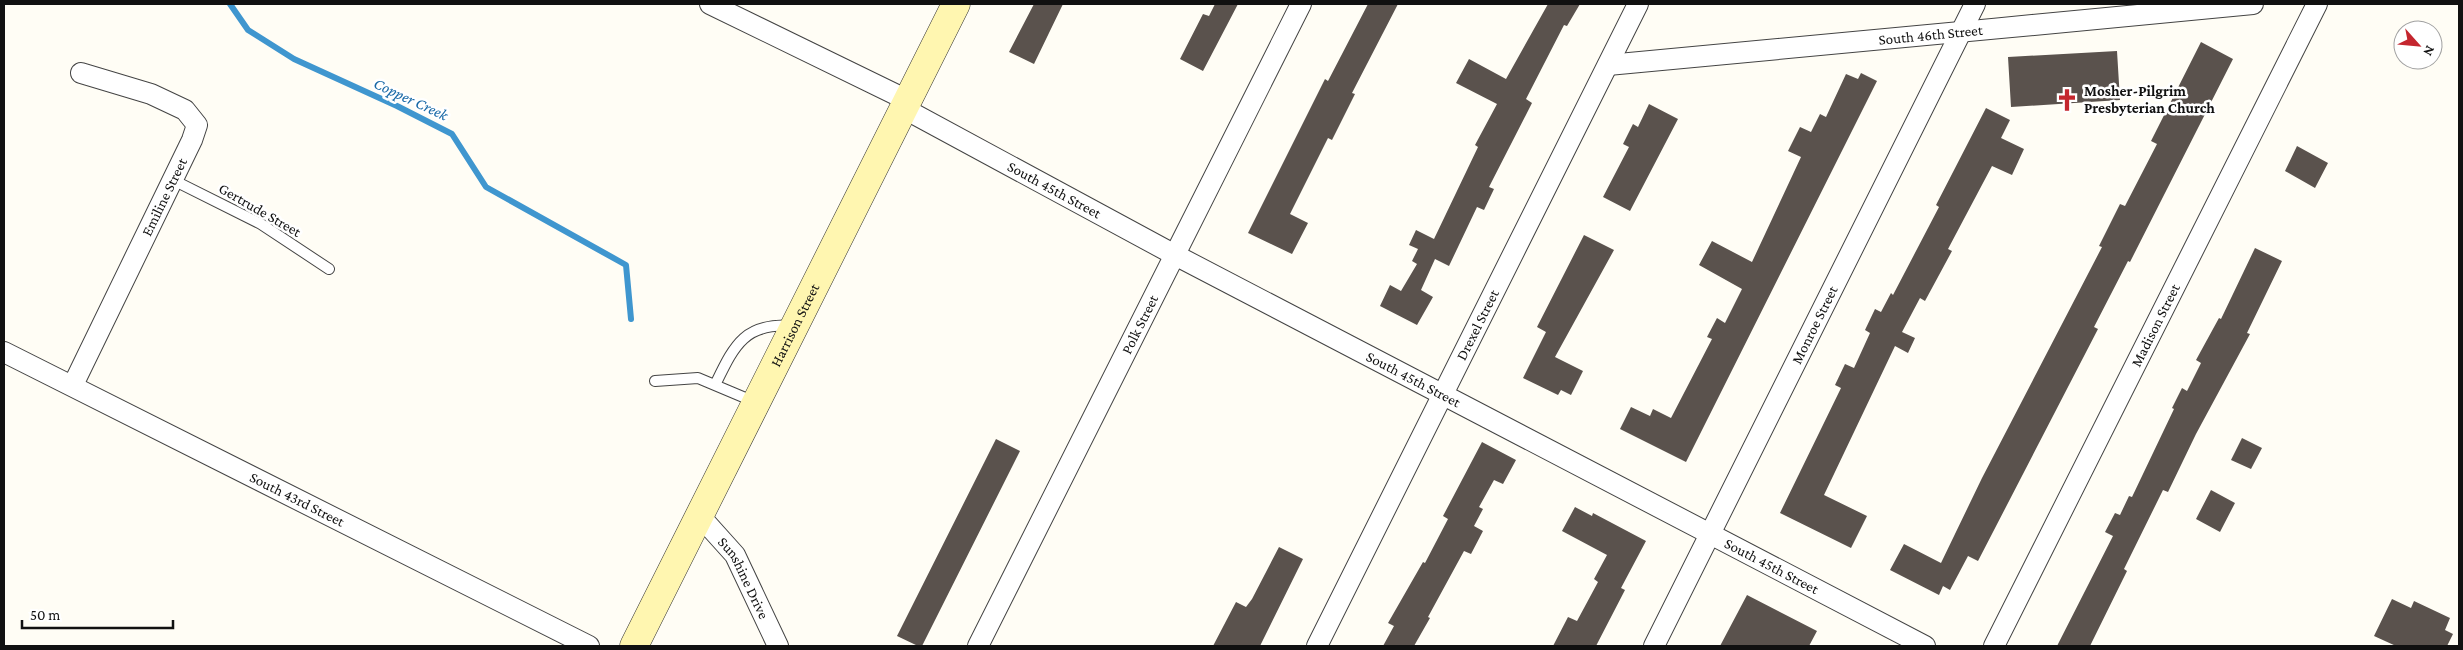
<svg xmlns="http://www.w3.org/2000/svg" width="2463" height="650" viewBox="0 0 2463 650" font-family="'Crimson Pro',serif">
	<rect width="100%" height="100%" fill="#fffdf5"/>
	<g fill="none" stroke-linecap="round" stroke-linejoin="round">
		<!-- stream -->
		<path stroke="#3f96cf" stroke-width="6" d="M230,4l18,26 46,29 103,47 55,28 34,53 140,78 5,54"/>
	</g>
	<!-- building -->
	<path fill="#5a524d" d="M1034,4h29l-29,60 -25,-12z
		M1215,4h23l-35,67 -23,-12 23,-45 6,2z
		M1368,4h30l-46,89 3,1 -23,46 -4,-2 -38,76 18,9 -16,31 -44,-21 77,-154 3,2z
		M1548,4h32l-13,22 -3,-1 -38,74 6,4 -43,84 5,2 -10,21 -7,-3 -28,59 -14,-7 -14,31 12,7 -16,28 -37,-19 10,-21 11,6 16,-27 -5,-3 6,-12 -9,-4 7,-15 18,9 44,-92 -3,-2 22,-41 -41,-21 13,-24 37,20z
		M2201,42l32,17 -103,203 -2,-1 -34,66 4,2 -120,232 -10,-5 -18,34 -7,-4 -4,9 -49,-25 14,-26 37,19 41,-85 120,-231 -3,-1 21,-42 5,2 32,-62 -6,-3z
		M2117,51l3,49 -109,7 -3,-50z
		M1861,73l16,8 -191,381 -66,-33 11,-22 19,9 3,-7 18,9 41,-79 -5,-2 10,-19 8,5 17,-34 -43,-24 13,-24 40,21 49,-105 -13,-6 12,-24 11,5 9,-18 6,3 20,-43 12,5z
		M1649,104l29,15 -48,92 -27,-14 26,-50 -6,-3 10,-20 5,3z
		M1986,108l24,12 -9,18 23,11 -12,26 -20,-9 -44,83 4,2 -27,50 -5,-3 -18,34 13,6 -7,15 -13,-7 -71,149 43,21 -16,32 -71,-35 61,-125 -6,-3 10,-21 9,4 16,-35 -5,-3 10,-21 6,3 10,-19 2,2 46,-88 -3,-2z
		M2297,146l31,17 -13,25 -30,-17z
		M1584,235l30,15 -59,107 28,14 -12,24 -10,-5 -3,5 -35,-17 23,-46 -9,-5z
		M2255,248l27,13 -35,72 3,1 -54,100 -28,58 -5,-2 -39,79 3,2 -37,75h-33l56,-110 -8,-4 10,-19 5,2 9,-19 3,1 42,-88 -2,-1 10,-20 5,3 14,-28 -5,-3 23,-42 2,1z
		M2242,438l20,10 -11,21 -20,-9z
		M996,439l24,12 -98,195h-4l-21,-10z
		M1482,442l34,18 -13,24 -9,-4 -15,27 4,2 -9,17 9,5 -12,23 -7,-3 -36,66 2,1 -16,28h-31l11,-20 -6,-3 35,-61 2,1 23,-44 -5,-3z
		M2211,490l24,13 -15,29 -24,-13z
		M1575,507l17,9 1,-3 53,28 -25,47 4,2 -29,56h-43l15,-29 9,4 21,-39 -4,-3 13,-24 -45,-24z
		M1279,547l24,12 -43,87h-47l23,-44 10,5 6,-8z
		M1747,595l70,36 -8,15h-89z
		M2392,599l19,9 3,-7 36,17 -5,12 8,4 -6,12h-51l-22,-10z"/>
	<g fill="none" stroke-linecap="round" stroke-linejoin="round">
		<defs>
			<path id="service" d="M173,180l88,44 68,45
				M655,381l43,-3 57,24
				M715,385c19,-39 29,-63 78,-59"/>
			<g id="minor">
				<path d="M710,4l197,96"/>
				<path id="s1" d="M1608,65c215,-19 430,-41 645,-61"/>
				<path id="s2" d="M903,108l272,147 750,391"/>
				<path id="s3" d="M4,352l585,294"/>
				<path id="s4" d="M73,385l119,-245 5,-15 -12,-15 -34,-16 -70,-21"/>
				<path id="s5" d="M699,515l36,40 43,91"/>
				<path id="s6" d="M978,646l323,-642"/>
				<path id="s7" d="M1317,646l321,-642"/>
				<path id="s8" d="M1654,646l321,-642"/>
				<path id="s9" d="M1994,646l323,-642"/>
			</g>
			<g id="secondary">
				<path id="s10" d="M634,646l322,-642"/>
			</g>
		</defs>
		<!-- service casing -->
		<use href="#service" stroke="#444" stroke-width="12"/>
		<!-- minor casing -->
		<use href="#minor" stroke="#444" stroke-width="22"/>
		<!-- secondary casing -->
		<use href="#secondary" stroke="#333" stroke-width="29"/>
		<!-- service -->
		<use href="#service" stroke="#fff" stroke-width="10"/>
		<!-- minor -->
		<use href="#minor" stroke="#fff" stroke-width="20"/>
		<!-- secondary -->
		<use href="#secondary" stroke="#fff6b0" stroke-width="28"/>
	</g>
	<!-- icons -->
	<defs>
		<symbol id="church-bare" viewBox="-9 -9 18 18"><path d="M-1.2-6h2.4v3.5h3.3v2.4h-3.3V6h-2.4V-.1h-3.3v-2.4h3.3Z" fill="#c4262e" stroke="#fff" stroke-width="2.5" paint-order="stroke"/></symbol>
	</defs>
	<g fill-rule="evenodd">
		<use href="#church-bare" x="2051" y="84" width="32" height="32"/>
	</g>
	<g text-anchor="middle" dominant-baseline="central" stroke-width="5" stroke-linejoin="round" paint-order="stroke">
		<!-- street labels -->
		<g font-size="15" fill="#111" stroke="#fff">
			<text stroke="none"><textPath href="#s1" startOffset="324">South 46th Street</textPath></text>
			<text stroke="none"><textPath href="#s2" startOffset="172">South 45th Street</textPath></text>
			<text stroke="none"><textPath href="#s4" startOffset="209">Emiline Street</textPath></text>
			<text transform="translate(260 210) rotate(30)">Gertrude Street</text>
			<text stroke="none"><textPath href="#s10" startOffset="359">Harrison Street</textPath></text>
			<text stroke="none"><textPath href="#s6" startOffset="360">Polk Street</textPath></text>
			<text stroke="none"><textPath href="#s7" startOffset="359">Drexel Street</textPath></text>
			<text stroke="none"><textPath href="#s8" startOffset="359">Monroe Street</textPath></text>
			<text stroke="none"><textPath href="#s9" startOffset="359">Madison Street</textPath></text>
			<text stroke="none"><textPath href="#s2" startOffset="578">South 45th Street</textPath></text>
			<text stroke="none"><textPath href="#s3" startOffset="328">South 43rd Street</textPath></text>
			<text stroke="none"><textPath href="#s2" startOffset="982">South 45th Street</textPath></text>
			<text stroke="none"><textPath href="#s5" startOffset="78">Sunshine Drive</textPath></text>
		</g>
		<!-- poi labels -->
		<g font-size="15" font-weight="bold" fill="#111" stroke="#fff" text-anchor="start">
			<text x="2084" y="91">Mosher-Pilgrim<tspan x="2084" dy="17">Presbyterian Church</tspan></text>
		</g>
		<!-- water labels -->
		<g font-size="16" font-style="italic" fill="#1768a6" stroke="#fff">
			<text transform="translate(411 99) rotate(25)">Copper Creek</text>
		</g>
	</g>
	<!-- border -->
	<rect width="2463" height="650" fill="none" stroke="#111111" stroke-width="10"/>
	<!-- north arrow -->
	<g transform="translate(2418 45) rotate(117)"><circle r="24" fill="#ffffff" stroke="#a0a0a0"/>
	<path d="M0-4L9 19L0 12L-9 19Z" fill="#c4262e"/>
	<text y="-8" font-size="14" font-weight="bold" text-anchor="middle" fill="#111111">N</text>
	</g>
	<!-- scale -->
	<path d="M22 620v8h151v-8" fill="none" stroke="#111111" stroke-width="2.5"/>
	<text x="30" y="620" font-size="15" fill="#111111" stroke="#ffffff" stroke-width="4" paint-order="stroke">50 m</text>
</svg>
